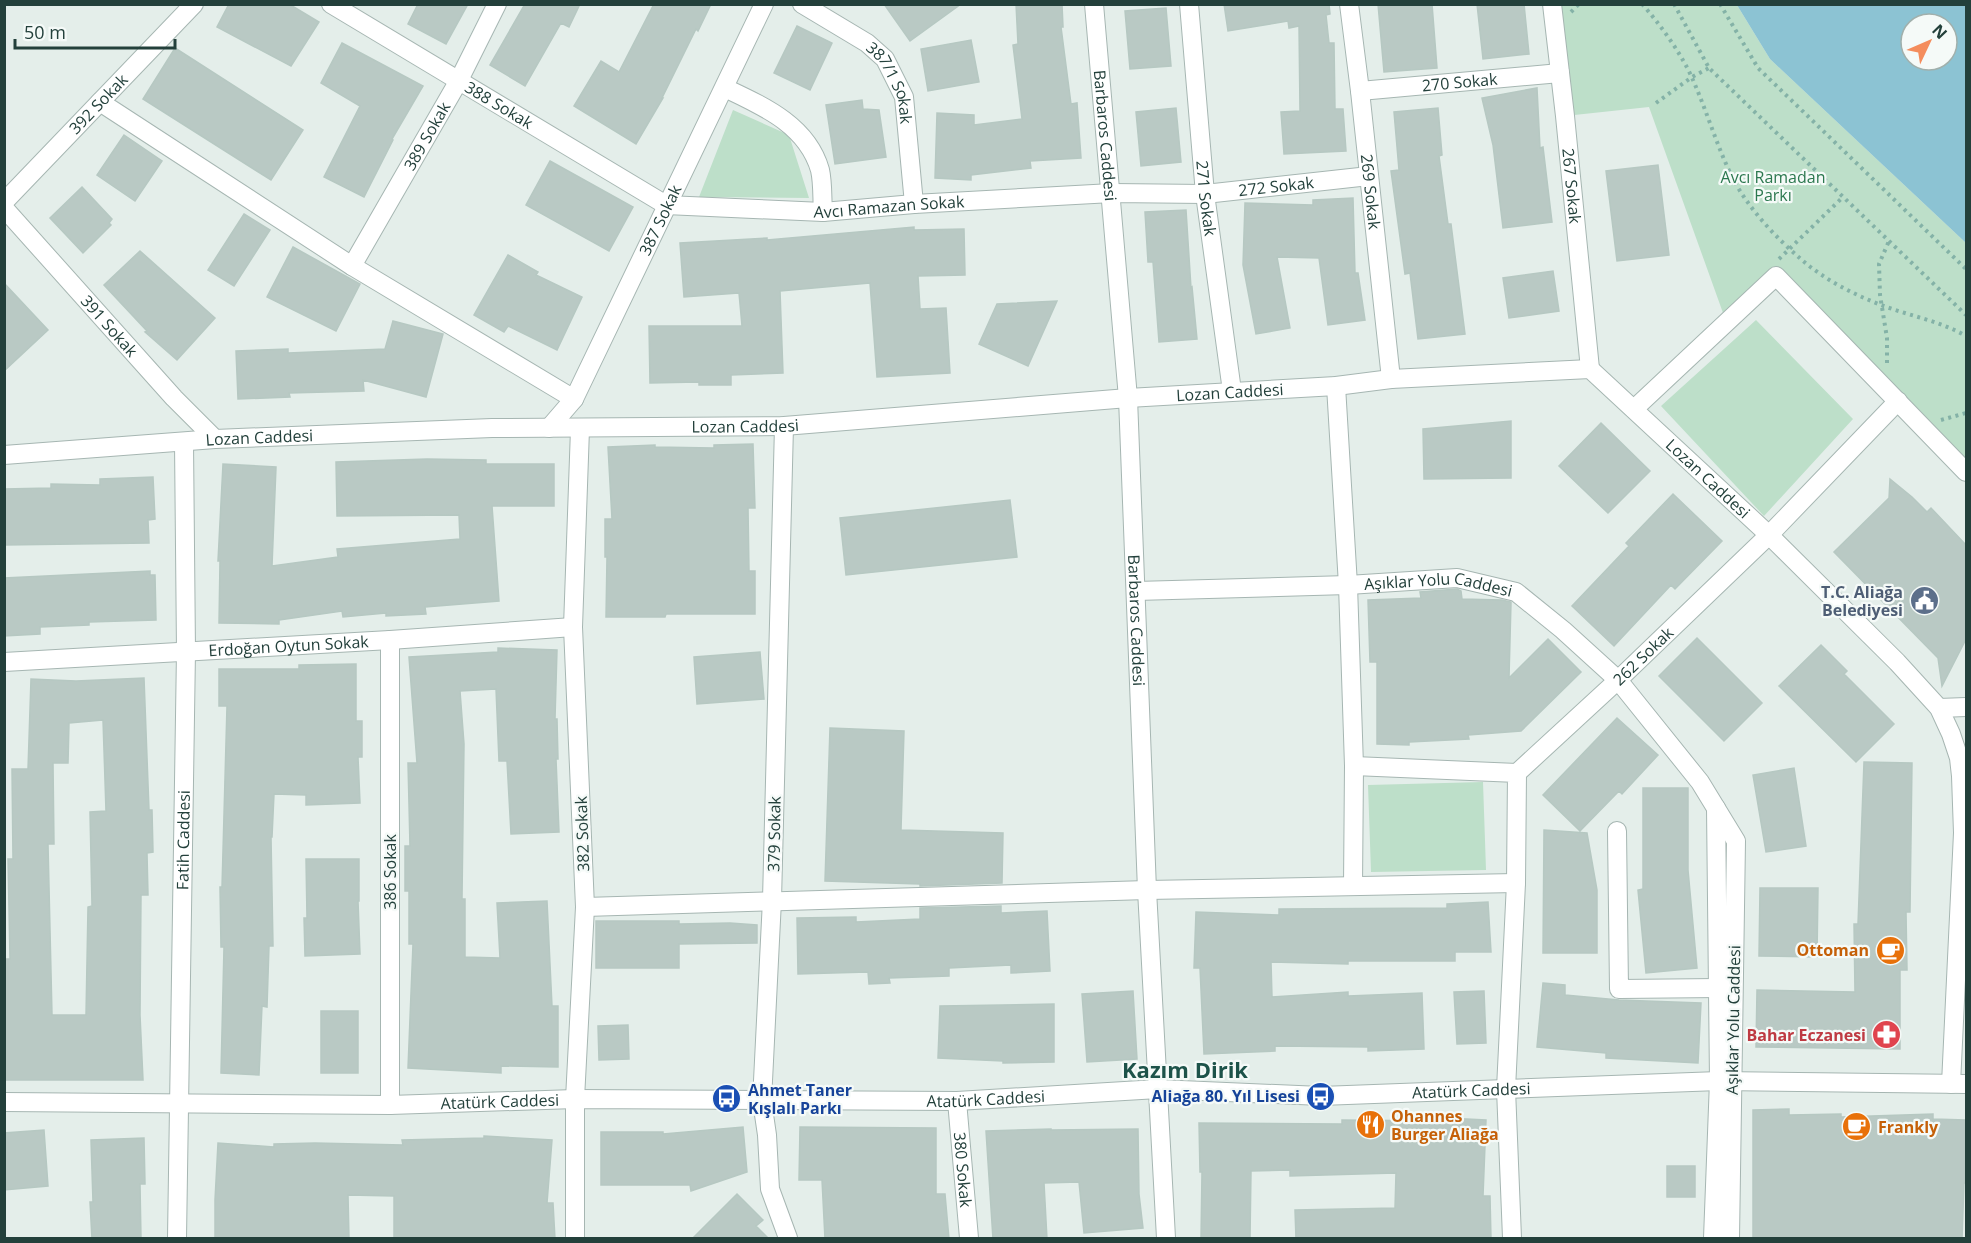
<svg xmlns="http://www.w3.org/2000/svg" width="1971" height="1243" viewBox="0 0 1971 1243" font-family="'Open Sans',sans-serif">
	<rect width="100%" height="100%" fill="#e4eeea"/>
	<!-- green -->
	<path fill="#bddfc9" d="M1552,5h185l33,54 196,184v229l-190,-196 -49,48 -78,-217 -84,9z
		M733,110l56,25 20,63 -110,-1z
		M1756,320l97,99 -89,97 -103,-110z
		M1483,782l3,88 -115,2 -3,-87z"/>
	<!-- water -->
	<path fill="#8cc3d3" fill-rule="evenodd" d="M1737,5h229v238l-196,-184zM1911,24h36v36h-36z"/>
	<!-- building -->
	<path fill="#b9c9c4" stroke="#b6c8c2" stroke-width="1.5" fill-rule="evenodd" d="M229,4h60l30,18 -28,44 -74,-39z
		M418,4h50l-22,40 -38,-20z
		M525,4h55l-11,23 -8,-4 -36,63 -35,-21z
		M654,4h57l-13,27 -2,-2 -34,69h1l-27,46 -62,-38 27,-45 18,11z
		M884,4h77l-51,37z
		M1016,4h46l1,23h-2l10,77 6,-1 4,55 -51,3 1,7 -60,7v5l-36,-2 2,-65 37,2v10l48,-6 -9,-74 5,-1z
		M1224,4h105l1,10 -4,1 3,28h5l1,66h8l3,42 -62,3 -3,-42 19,-1 -1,-85 -10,2 -1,-7 -60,10z
		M1378,4h54l5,64 -53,4z
		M1477,4h47l5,50 -46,5z
		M1166,8l5,58 -41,3 -5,-58z
		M797,26l35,17 -22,47 -36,-17z
		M971,40l8,42 -51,9 -7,-42z
		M342,43l81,43 -31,53 1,1 -29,57 -40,-20 36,-71 -39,-23z
		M175,48l128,82 -32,50 -128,-81z
		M1537,88l3,60 3,-1 9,75 -49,6 -10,-83 -11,-47z
		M862,100l1,9 16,1 7,47 -51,7 -9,-59z
		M1176,108l5,54 -40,4 -5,-54z
		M1438,108l4,47 -3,1 9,68h3l14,110 -47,5 -8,-66 -5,1 -14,-103 8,-1 -5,-58z
		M124,135l38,26 -27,40 -38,-26z
		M550,161l83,46 -24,44 -83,-46z
		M1658,165l11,90 -52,6 -11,-90z
		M82,187l30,32 -3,4 2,2 -28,28 -33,-35z
		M1353,198l2,75h3l7,47 -37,5 -9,-67 -42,-1 13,71 -34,6 -13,-69 2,-62 68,2v-5z
		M1186,210l5,78 1,-1 5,52 -38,3 -6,-80h-5l-3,-50z
		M244,214l26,16 -36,56 -26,-16z
		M914,227v3l50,-1 1,46 -47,1 2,33 26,-1 4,65 -73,4 -7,-94 -90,8 3,82 -52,2v10h-32v-3l-49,1 -1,-57h93l-3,-33 -55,4 -4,-54 87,-5v2z
		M293,247l67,37 -24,47 -69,-34z
		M140,251l75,67 -38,42 -32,-28 2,-1 -43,-46z
		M508,255l30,17 -2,3 46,22 -25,53 -49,-24 -4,6 -30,-17z
		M1553,271l6,40 -50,7 -6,-40z
		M4,283l44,47 -44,41z
		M1057,301l-29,65 -49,-22 18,-40z
		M393,321l50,13 -17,63 -63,-17 1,11 -75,2 1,4 -52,2 -2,-48 52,-2v4l97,-4z
		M1511,421v57l-87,1 -1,-50z
		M1601,423l49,48 -42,42 -49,-47z
		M753,444l2,64h-7l1,63h6v43h-89l-1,3h-59l1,-60h-2v-38h7l-4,-72 47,-2v2l59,1v-3z
		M427,459l59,1v4h68v42h-62l7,95 -74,6 1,7 -40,2v-3l-43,4 -1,-6 -63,9v4l-60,-1 1,-62h-2l5,-97 53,3 -4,99 66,-9 -1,-8 123,-10 -1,-24 -122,1 -1,-54z
		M153,477l2,42 -7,1 1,23 -145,2v-56l47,-1v-4l49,1v-6z
		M1890,479l22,18 15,15 4,-4 35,37v94l-24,47 -4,-28 -104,-106 55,-54z
		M1673,494l49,47 -47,48 -4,-4 -57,61 -42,-40 57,-60 -3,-3z
		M1010,500l7,57 -171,18 -6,-57z
		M150,571v4h5l1,45 -67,2v3l-49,2v7l-36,2v-58z
		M1457,589l4,2 1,8 40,1 9,2 -2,76 39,-39 33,33 -60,59 -53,4 1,4 -60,3v3l-32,-1v-82h-7l-2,-62 53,-2 -1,-6z
		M1697,638l65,65 -38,38 -65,-65z
		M1821,645l26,26 -3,3 50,50 -38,38 -77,-76z
		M498,648l59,2 -2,69h2l1,40h-2l3,73 -48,2 -4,-73h-8l-3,-72 -36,2 4,53 -2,155h3v58l35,1 -3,-55 50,-2 5,105h6v61l-57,-1v7l-93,-5 5,-124h-4v-53h-4v-45h5l-2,-83h9l-8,-106 89,-5z
		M760,652l4,47 -67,5 -3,-47z
		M356,664v57h6v36h-4l2,46 -54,2v-10l-32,-1 -2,43h-1l2,109h-4l-2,61 -5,-1 -3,69 -38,-2 3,-126h-3l-1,-60h2l5,-181h-8v-37h80v-4z
		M144,678l5,132h3l1,42 -6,1 1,42h-7l-1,120 3,65h-138l-1,-121h6l-2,-100h5l-1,-90h16l3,-90 45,2zM103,720l3,91 -16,1 2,94 -4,1 -2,108h-34l-4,-171h6l-1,-81h15l1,-40z
		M1617,718l41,37 -36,39 -3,-3 -39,40 -37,-36z
		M830,728l74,3 -3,99 102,3 -1,50 -82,3v-2l-95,-3z
		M1864,762l48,1 -2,149h-4l1,58h-7v79l-144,-2 1,-57 98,2 -1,-68h4z
		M1794,768l12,78 -40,6 -13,-77z
		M1643,788h45v82l9,98 -51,5 -8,-83 5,-1z
		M1544,830l43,3 10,57v63h-54z
		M306,859h53v42h-1l2,53 -55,2 -1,-38h3z
		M1760,888h58l-1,69 -58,-1z
		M1488,902l3,50h-36v9h-107v3l-77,-2 1,35 76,-5v4l74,-3 2,56 -56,2v-4l-93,-1v5l-71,3 -4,-86h-6l2,-56 83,3v-6l168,-1v-4z
		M1001,906v7l46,-2 3,60 -39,2v-8l-62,3v8l-60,2 1,5 -21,1 -1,-12 -70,2 -1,-56 59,-1v5l64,-3v-11z
		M596,921h83v3l51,-1 27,2v18l-78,1v24h-83z
		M1543,983l22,2v10l54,5 82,3 -3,60 -92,-5v-5l-69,-6z
		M1133,991l4,68 -50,3 -5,-68z
		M1484,991l2,52 -29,1 -3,-52z
		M1054,1004v58l-51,1v-2l-65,-3 2,-52z
		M321,1011h37v62h-37z
		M628,1025l1,34 -30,1 -1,-34z
		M1789,1109v6l52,-1v3l92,-3v5l33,1v63h-2l-2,56h-209v-129z
		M1446,1118l40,2 -3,76h7l1,43h-195l-1,-29 100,-2 1,-35 -106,3v-6l-39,1 -1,68h-49l1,-67h-2l-1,-49 143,1v-4l104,1z
		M743,1127l4,45 -56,19 -1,-6h-89v-53h62v2z
		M800,1127l136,1v66h9l4,45h-124l-3,-59h-23z
		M1051,1129v1l87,-1 1,65 4,34 -59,5 -5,-51 -35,1 3,56h-54l-7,-108z
		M44,1130l4,56 -44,4v-57z
		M484,1136l68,4 -5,63h6l2,36h-161v-43l-46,-1 1,44h-134v-39l3,-57 56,4v-3l41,-1 88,2 -1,-5 82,-2z
		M144,1138l1,46h-5l1,55h-49l-2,-37h3l-2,-62z
		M1667,1166h28v31h-28z
		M737,1194l26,26 -7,6 13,13h-77z"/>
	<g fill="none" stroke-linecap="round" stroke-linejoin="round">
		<defs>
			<g id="minor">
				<path id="s1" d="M331,4l335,201 157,7 91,-8 198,-11 93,1 164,-18"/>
				<path id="s2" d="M802,4l65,39 18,16 19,38 10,107"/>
				<path id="s3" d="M1094,4l34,394 19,492 19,348"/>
				<path id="s4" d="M1189,4l16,190 27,197"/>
				<path id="s5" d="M1349,4l11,87 31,288"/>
				<path id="s6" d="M1552,4l13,112 25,253"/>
				<path d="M725,88c38,18 82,37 95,82 3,13 2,29 3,42"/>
				<path id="s7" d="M1360,91l200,-18"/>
				<path d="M100,102l252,164 222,133"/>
				<path id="s8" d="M4,202l190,-198"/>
				<path id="s9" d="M4,208l170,190 41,41"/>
				<path id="s10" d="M352,266l106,-184 39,-78"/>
				<path d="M1336,386l12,199 6,181 -1,120"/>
				<path d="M1634,409l142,-133 190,196"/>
				<path d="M784,426l-12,474 -10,201 5,34 3,54 18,49"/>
				<path id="s11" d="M549,428l25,-29 190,-395"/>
				<path id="s12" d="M4,455l211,-16 277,-11 292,-2 344,-28 208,-12 55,-7 199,-10 179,166 128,127 42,46 12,26 8,24 2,18 2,57 -12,251"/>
				<path id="s13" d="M1136,591l212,-6 109,-7 59,14 47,38 55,50 82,102 36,59 -6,397"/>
				<path d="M390,640v465"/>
				<path id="s14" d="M4,662l386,-22 183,-13"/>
				<path d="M1939,708l27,-1"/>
				<path d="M1354,766l163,7 -1,110 -10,206 6,149"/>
				<path id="s15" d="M1517,773l101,-93 151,-145 129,-134"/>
				<path d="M1617,831l2,158 100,-1"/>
				<path d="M585,907l562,-17 369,-7"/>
				<path id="s16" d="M957,1101l12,137"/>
				<path id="s17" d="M4,1102l386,3 185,-6 382,2 201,-12 163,7 398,-15 247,3"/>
				<path id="s18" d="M177,1238l9,-587 -2,-209"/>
				<path d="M575,1238v-139l10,-192 -12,-280 7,-198"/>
				<path d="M1713,1238l6,-157 -3,-273"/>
			</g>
		</defs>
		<!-- minor casing -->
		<use href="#minor" stroke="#a6b6b2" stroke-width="20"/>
		<!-- path -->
		<path stroke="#84b2a7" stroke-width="4" stroke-dasharray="3 4.5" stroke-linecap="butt" d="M1642,4c18,20 41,52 51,76 14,32 24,66 39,97 16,31 44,61 70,83 23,20 51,34 79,45 29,11 59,16 85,31
			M1674,4l35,64 257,247
			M1720,4l38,64 208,201
			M1571,12l8,-8
			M1656,103l36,-26 17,-9
			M1779,259l64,-62
			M1887,363v-25l-7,-43 -1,-31 10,-23
			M1941,420l25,-7"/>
		<!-- minor -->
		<use href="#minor" stroke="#fff" stroke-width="18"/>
	</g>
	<!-- icons -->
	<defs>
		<symbol id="civic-disc" viewBox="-11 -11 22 22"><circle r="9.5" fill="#5c6f8a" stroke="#f5faf8"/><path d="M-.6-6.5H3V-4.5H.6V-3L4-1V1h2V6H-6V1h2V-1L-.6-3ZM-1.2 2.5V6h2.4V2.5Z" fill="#fff"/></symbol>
		<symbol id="cafe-disc" viewBox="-11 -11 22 22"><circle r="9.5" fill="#e8710a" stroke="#f5faf8"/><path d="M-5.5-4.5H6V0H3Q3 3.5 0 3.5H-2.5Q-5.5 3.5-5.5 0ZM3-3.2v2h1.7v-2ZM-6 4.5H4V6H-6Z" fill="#fff"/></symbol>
		<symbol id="pharmacy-disc" viewBox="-11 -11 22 22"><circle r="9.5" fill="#e0444e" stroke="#f5faf8"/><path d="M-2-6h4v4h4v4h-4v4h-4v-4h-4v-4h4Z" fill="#fff"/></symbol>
		<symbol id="bus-disc" viewBox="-11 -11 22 22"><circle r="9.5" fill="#1a4fb4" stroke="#f5faf8"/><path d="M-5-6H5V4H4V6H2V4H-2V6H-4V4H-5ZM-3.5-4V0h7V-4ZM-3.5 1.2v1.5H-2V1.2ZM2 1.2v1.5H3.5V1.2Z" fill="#fff"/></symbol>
		<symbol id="restaurant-disc" viewBox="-11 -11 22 22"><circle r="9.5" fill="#e8710a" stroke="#f5faf8"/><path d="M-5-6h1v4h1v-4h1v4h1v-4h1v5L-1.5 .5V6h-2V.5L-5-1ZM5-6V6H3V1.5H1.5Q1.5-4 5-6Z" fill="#fff"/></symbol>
	</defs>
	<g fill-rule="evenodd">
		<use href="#civic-disc" x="1908" y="584" width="33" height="33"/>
		<use href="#cafe-disc" x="1874" y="934" width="33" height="33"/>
		<use href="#pharmacy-disc" x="1870" y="1018" width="33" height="33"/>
		<use href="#bus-disc" x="1304" y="1080" width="33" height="33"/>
		<use href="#bus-disc" x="710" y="1082" width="33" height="33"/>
		<use href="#restaurant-disc" x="1354" y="1108" width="33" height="33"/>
		<use href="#cafe-disc" x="1840" y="1110" width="33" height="33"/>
	</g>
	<g text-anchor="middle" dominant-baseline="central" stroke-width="4.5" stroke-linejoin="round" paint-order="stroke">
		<!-- street labels -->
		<g font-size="16" fill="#23403b" stroke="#f5faf8">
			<text stroke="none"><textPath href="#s7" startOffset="100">270 Sokak</textPath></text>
			<text stroke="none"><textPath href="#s2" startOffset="124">387/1 Sokak</textPath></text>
			<text stroke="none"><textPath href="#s8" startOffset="136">392 Sokak</textPath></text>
			<text stroke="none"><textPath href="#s1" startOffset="196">388 Sokak</textPath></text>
			<text stroke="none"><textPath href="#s10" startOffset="150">389 Sokak</textPath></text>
			<text stroke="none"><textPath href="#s3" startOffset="132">Barbaros Caddesi</textPath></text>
			<text stroke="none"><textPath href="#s1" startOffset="1002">272 Sokak</textPath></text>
			<text stroke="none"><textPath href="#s6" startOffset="183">267 Sokak</textPath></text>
			<text stroke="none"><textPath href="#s5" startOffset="189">269 Sokak</textPath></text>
			<text stroke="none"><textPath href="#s4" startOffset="195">271 Sokak</textPath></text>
			<text stroke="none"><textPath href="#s1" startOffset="614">Avcı Ramazan Sokak</textPath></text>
			<text stroke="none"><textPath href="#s11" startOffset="237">387 Sokak</textPath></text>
			<text stroke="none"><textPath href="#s9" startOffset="158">391 Sokak</textPath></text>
			<text stroke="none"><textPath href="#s12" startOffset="1228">Lozan Caddesi</textPath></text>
			<text stroke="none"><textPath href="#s12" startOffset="742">Lozan Caddesi</textPath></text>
			<text stroke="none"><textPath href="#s12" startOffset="256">Lozan Caddesi</textPath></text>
			<text stroke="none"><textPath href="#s12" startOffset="1750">Lozan Caddesi</textPath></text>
			<text stroke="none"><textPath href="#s13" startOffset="303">Aşıklar Yolu Caddesi</textPath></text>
			<text stroke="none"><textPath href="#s3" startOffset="618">Barbaros Caddesi</textPath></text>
			<text stroke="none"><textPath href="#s14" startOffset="285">Erdoğan Oytun Sokak</textPath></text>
			<text stroke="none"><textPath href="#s15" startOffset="172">262 Sokak</textPath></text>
			<text transform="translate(582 834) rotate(-92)">382 Sokak</text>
			<text transform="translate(774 834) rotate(-89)">379 Sokak</text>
			<text stroke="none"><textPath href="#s18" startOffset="398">Fatih Caddesi</textPath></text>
			<text transform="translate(390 872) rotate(-90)">386 Sokak</text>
			<text transform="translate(1733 1020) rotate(-89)">Aşıklar Yolu Caddesi</text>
			<text stroke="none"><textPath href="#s17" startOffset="1468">Atatürk Caddesi</textPath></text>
			<text stroke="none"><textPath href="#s17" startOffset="982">Atatürk Caddesi</textPath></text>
			<text stroke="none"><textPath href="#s17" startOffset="496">Atatürk Caddesi</textPath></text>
			<text stroke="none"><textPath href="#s16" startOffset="69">380 Sokak</textPath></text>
		</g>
		<!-- park labels -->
		<g font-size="16" fill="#2c784f" stroke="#f5faf8">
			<text x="1773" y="177">Avcı Ramadan<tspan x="1773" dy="18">Parkı</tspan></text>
		</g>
		<!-- service labels -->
		<g font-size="16" font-weight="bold" fill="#4e5e75" stroke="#f5faf8" text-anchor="end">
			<text x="1903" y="592">T.C. Aliağa<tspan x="1903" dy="18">Belediyesi</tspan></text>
		</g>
		<!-- food labels -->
		<g font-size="16" font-weight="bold" fill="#c56008" stroke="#f5faf8" text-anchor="start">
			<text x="1869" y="950" text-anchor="end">Ottoman</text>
			<text x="1391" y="1116">Ohannes<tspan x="1391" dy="18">Burger Aliağa</tspan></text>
			<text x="1878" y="1127">Frankly</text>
		</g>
		<!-- health labels -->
		<g font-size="16" font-weight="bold" fill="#be3a42" stroke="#f5faf8" text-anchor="end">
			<text x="1866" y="1035">Bahar Eczanesi</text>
		</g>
		<!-- transit labels -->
		<g font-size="16" font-weight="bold" fill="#164399" stroke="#f5faf8" text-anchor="start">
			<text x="748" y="1090">Ahmet Taner<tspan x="748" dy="18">Kışlalı Parkı</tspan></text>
			<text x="1300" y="1096" text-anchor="end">Aliağa 80. Yıl Lisesi</text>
		</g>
		<!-- district labels -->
		<g font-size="22" font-weight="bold" fill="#1e534a" stroke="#f5faf8">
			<text x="1185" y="1069">Kazım Dirik</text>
		</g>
	</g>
	<!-- border -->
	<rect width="1971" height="1243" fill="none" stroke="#23403b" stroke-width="12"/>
	<!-- north arrow -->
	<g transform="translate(1929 42) rotate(46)"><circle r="28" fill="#f5faf8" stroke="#a1b0ac" stroke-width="1.5"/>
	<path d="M0-4.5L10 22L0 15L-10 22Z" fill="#f48d5d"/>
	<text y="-9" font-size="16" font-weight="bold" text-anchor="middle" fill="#23403b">N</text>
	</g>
	<!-- scale -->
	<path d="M15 39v9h160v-9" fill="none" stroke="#23403b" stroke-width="3"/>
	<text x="24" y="39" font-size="18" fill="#23403b" stroke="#f5faf8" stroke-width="4.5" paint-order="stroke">50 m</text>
</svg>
